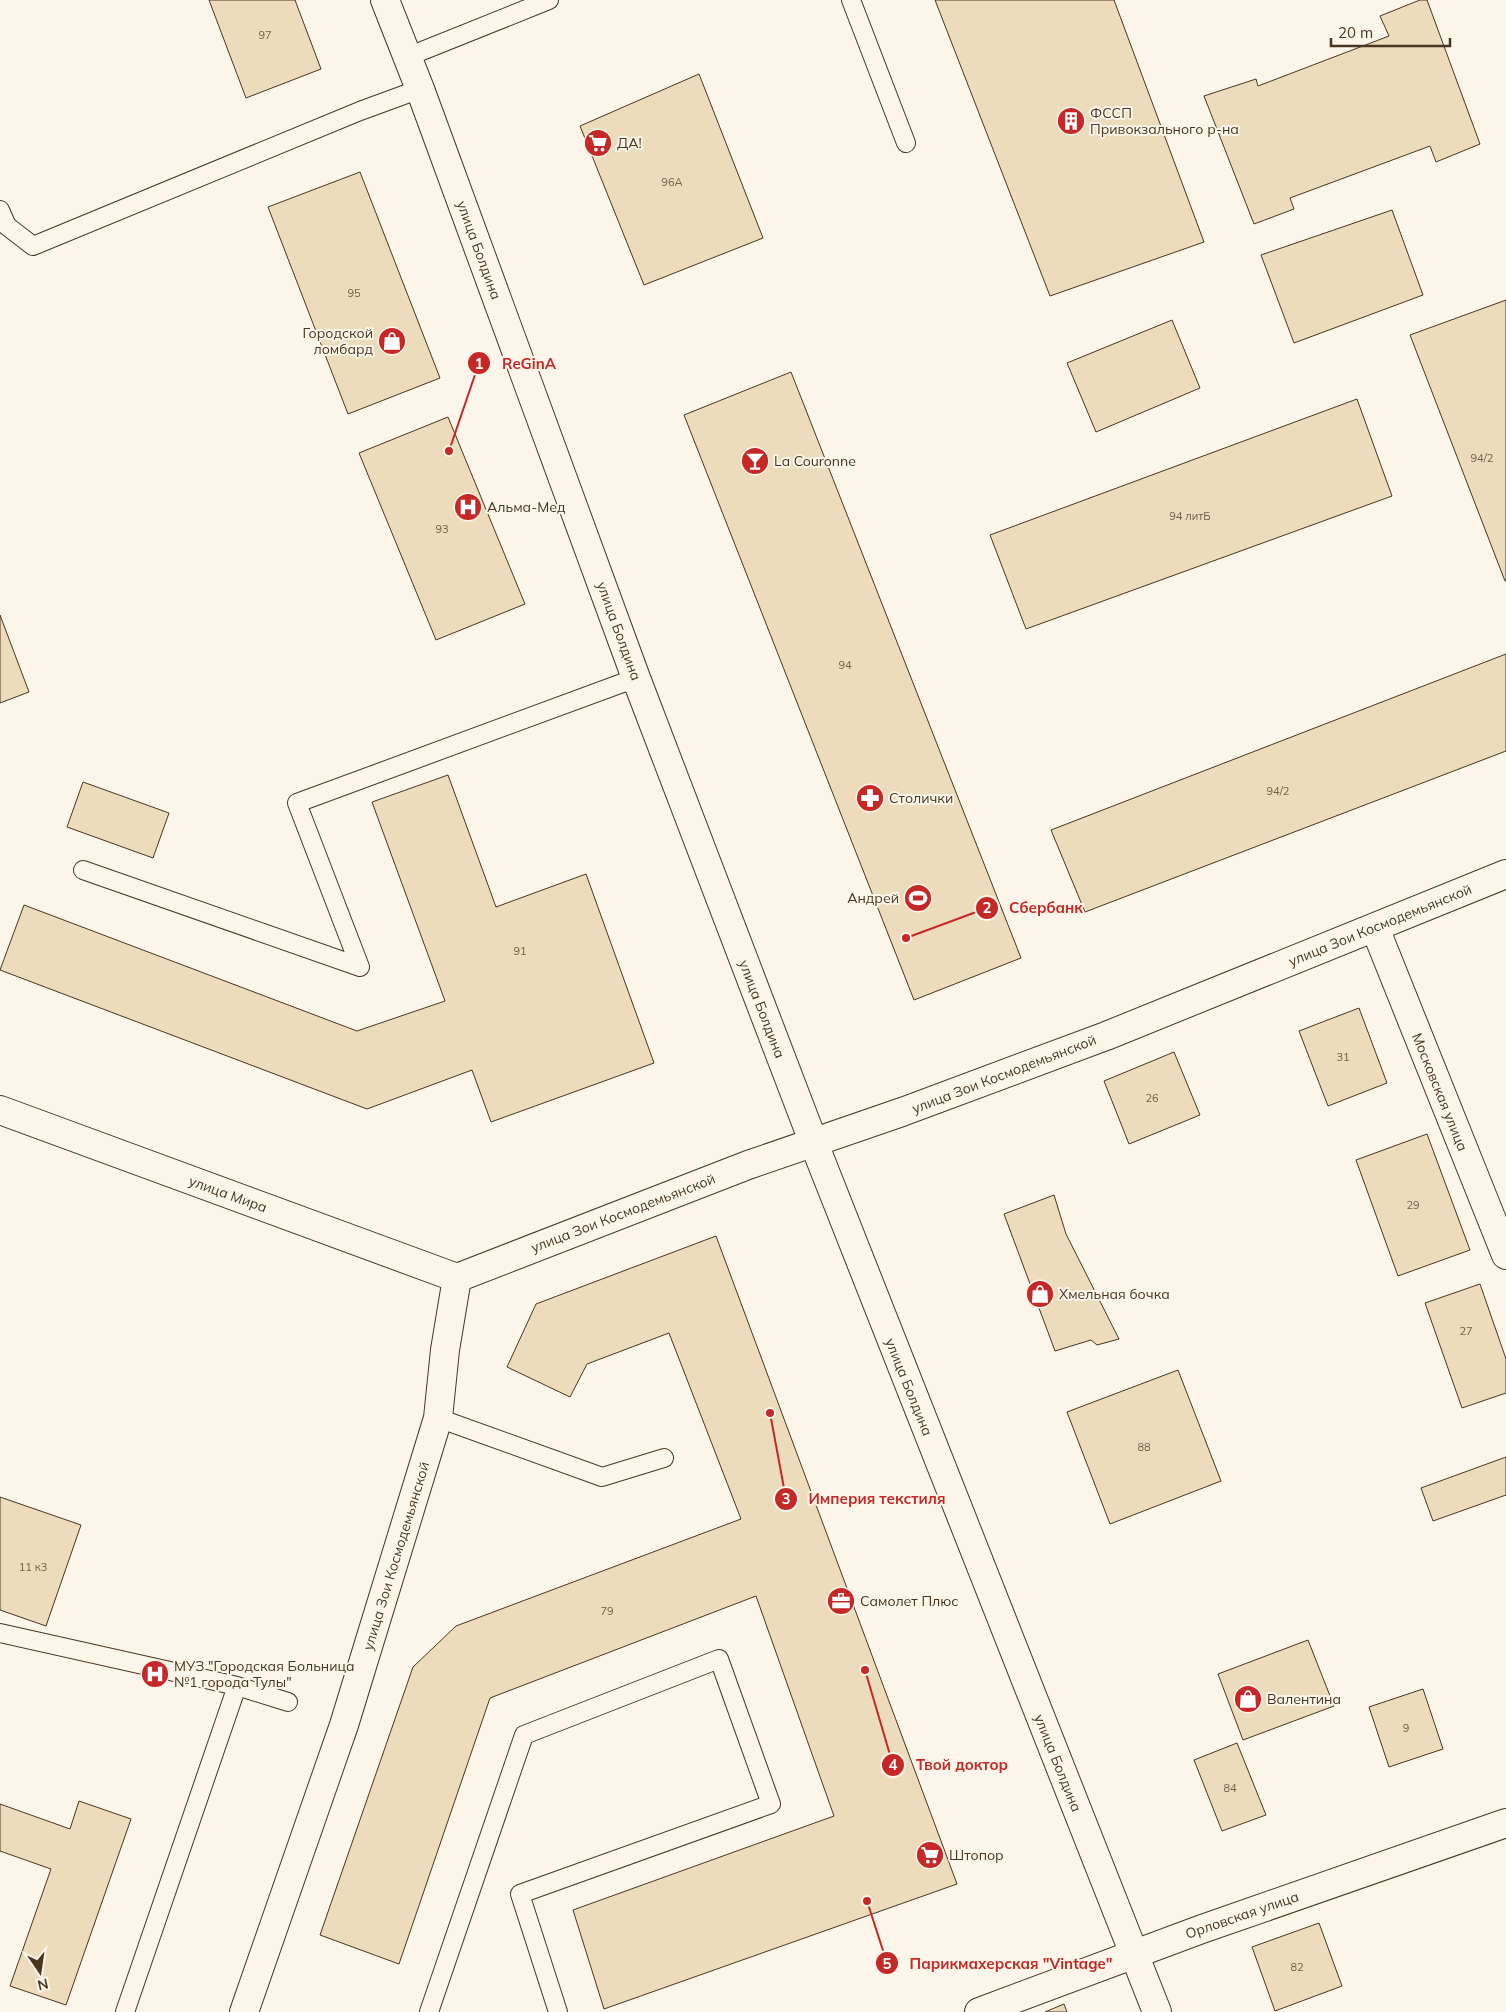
<svg xmlns="http://www.w3.org/2000/svg" width="1506" height="2012" viewBox="0 0 1506 2012" font-family="Mulish,sans-serif">
	<rect width="100%" height="100%" fill="#fbf6e9"/>
	<!-- building -->
	<path fill="#ecdcbc" stroke="#4a3520" d="M209,0h86l26,69 -75,29z
		M935,0h179l90,242 -154,54z
		M1420,0h7l53,144 -44,18 -6,-16 -140,52 4,11 -40,15 -50,-128 52,-17 2,7 131,-50 -9,-20z
		M699,74l64,164 -119,47 -64,-159z
		M360,172l80,206 -92,36 -80,-207z
		M1392,210l31,85 -129,48 -33,-88z
		M1506,300v281h-1l-95,-246z
		M1172,320l28,68 -104,44 -29,-69z
		M791,372l230,586 -107,42 -230,-585z
		M1357,399l35,97 -366,133 -36,-94z
		M448,417l77,187 -89,36 -77,-187z
		M0,615l29,77 -29,11z
		M1506,654v97l-421,161 -34,-82z
		M448,775l48,132 90,-33 68,189 -163,59 -19,-52 -105,39 -367,-139 24,-65 333,126 88,-30 -73,-199z
		M83,782l86,31 -16,45 -86,-31z
		M1359,1008l28,75 -59,23 -29,-75z
		M1174,1052l26,63 -71,29 -25,-63z
		M1427,1134l43,116 -72,26 -42,-116z
		M1054,1195l12,39 53,105 -22,6 -6,-5 -36,11 -51,-137z
		M716,1236l241,648 -353,125 -31,-99 261,-94 -78,-220 -266,102 -91,266 -79,-29 93,-268 43,-41 285,-107 -72,-186 -82,31 -17,33 -63,-30 29,-63z
		M1480,1284l26,75v34l-44,15 -37,-105z
		M1178,1370l43,111 -111,43 -43,-112z
		M1506,1457v38l-73,26 -12,-33z
		M0,1497l81,28 -35,101 -46,-16z
		M1308,1640l26,66 -91,34 -25,-66z
		M1423,1689l20,60 -54,18 -20,-60z
		M1237,1743l29,72 -44,16 -28,-71z
		M79,1801l52,18 -65,186 -56,-19 41,-117 -51,-18v-47l70,25z
		M1319,1923l23,63 -67,25 -23,-64z
		M1064,2004l3,8h-22z"/>
	<g fill="none" stroke-linecap="round" stroke-linejoin="round">
		<defs>
			<path id="lane" d="M851,0l55,143
				M407,57l142,-57
				M0,210l7,16 26,20 327,-135 60,-22
				M83,870l277,97 -63,-164 339,-125
				M438,1418l164,59 62,-19
				M0,1633l237,53 51,16
				M125,2012l112,-326
				M429,2012l95,-277 195,-76 52,145 -251,90 38,118"/>
			<path id="street" d="M1375,928l131,327
				M0,1110l457,168
				M457,1278l291,-113 154,-53 204,-76 400,-162
				M244,2012l100,-287 94,-307 7,-68 12,-72
				M979,2012l223,-83 304,-106"/>
			<path id="primary" d="M385,0l35,89 216,589 177,463 344,871"/>
		</defs>
		<!-- lane casing -->
		<use href="#lane" stroke="#4a3520" stroke-width="20"/>
		<!-- street casing -->
		<use href="#street" stroke="#4a3520" stroke-width="30"/>
		<!-- primary casing -->
		<use href="#primary" stroke="#4a3520" stroke-width="30"/>
		<!-- lane -->
		<use href="#lane" stroke="#fbf6e9" stroke-width="18"/>
		<!-- street -->
		<use href="#street" stroke="#fbf6e9" stroke-width="28"/>
		<!-- primary -->
		<use href="#primary" stroke="#fbf6e9" stroke-width="28"/>
	</g>
	<!-- icons -->
	<defs>
		<symbol id="building-disc" viewBox="-11 -11 22 22"><circle r="9.5" fill="#c62828" stroke="#fbf6e9"/><path d="M-4-6H4V6H1V3H-1V6H-4ZM-2.5-4.3h1.7v1.8h-1.7ZM.8-4.3h1.7v1.8H.8ZM-2.5-1h1.7V.8h-1.7ZM.8-1h1.7V.8H.8Z" fill="#fff"/></symbol>
		<symbol id="supermarket-disc" viewBox="-11 -11 22 22"><circle r="9.5" fill="#c62828" stroke="#fbf6e9"/><path d="M-6-5.5h2.5l.6 2H6L4.5 2H-2.5L-4.4-4H-6ZM-1.5 3.2a1.3 1.3 0 1 0 .1 0ZM3 3.2a1.3 1.3 0 1 0 .1 0Z" fill="#fff"/></symbol>
		<symbol id="shop-disc" viewBox="-11 -11 22 22"><circle r="9.5" fill="#c62828" stroke="#fbf6e9"/><path d="M-5-2.5h2.3a2.7 3.5 0 0 1 5.4 0H5L5.5 6h-11ZM-1.5-2.5h3a1.5 2.3 0 0 0-3 0Z" fill="#fff"/></symbol>
		<symbol id="bar-disc" viewBox="-11 -11 22 22"><circle r="9.5" fill="#c62828" stroke="#fbf6e9"/><path d="M-6-5H6L.8 .8V4.5H3.5V6h-7V4.5H-.8V.8Z" fill="#fff"/></symbol>
		<symbol id="hospital-disc" viewBox="-11 -11 22 22"><circle r="9.5" fill="#c62828" stroke="#fbf6e9"/><path d="M-5-5h3v3.5h4V-5h3V5h-3V1.5h-4V5h-3Z" fill="#fff"/></symbol>
		<symbol id="pharmacy-disc" viewBox="-11 -11 22 22"><circle r="9.5" fill="#c62828" stroke="#fbf6e9"/><path d="M-2-6h4v4h4v4h-4v4h-4v-4h-4v-4h4Z" fill="#fff"/></symbol>
		<symbol id="stadium-disc" viewBox="-11 -11 22 22"><circle r="9.5" fill="#c62828" stroke="#fbf6e9"/><path d="M0-5a6.5 5 0 1 0 0 10a6.5 5 0 1 0 0-10ZM-3.5-1.8h7v3.6h-7Z" fill="#fff"/></symbol>
		<symbol id="office-disc" viewBox="-11 -11 22 22"><circle r="9.5" fill="#c62828" stroke="#fbf6e9"/><path d="M-6-3h4V-5.5h4V-3h4V5H-6ZM-1-4.5V-3h2v-1.5ZM-6 0V1H6V0Z" fill="#fff"/></symbol>
	</defs>
	<g fill-rule="evenodd">
		<use href="#building-disc" x="1055" y="105" width="32" height="32"/>
		<use href="#supermarket-disc" x="582" y="127" width="32" height="32"/>
		<use href="#shop-disc" x="376" y="325" width="32" height="32"/>
		<use href="#bar-disc" x="739" y="445" width="32" height="32"/>
		<use href="#hospital-disc" x="452" y="491" width="32" height="32"/>
		<use href="#pharmacy-disc" x="854" y="782" width="32" height="32"/>
		<use href="#stadium-disc" x="902" y="882" width="32" height="32"/>
		<use href="#shop-disc" x="1024" y="1278" width="32" height="32"/>
		<use href="#office-disc" x="825" y="1585" width="32" height="32"/>
		<use href="#hospital-disc" x="139" y="1658" width="32" height="32"/>
		<use href="#shop-disc" x="1232" y="1683" width="32" height="32"/>
		<use href="#supermarket-disc" x="914" y="1839" width="32" height="32"/>
	</g>
	<g text-anchor="middle" dominant-baseline="central" stroke-width="4" stroke-linejoin="round" paint-order="stroke">
		<!-- number labels -->
		<g font-size="11" fill="#725f47">
			<text x="265" y="35">97</text>
			<text x="672" y="182">96А</text>
			<text x="354" y="293">95</text>
			<text x="1482" y="458">94/2</text>
			<text x="1190" y="516">94 литБ</text>
			<text x="442" y="529">93</text>
			<text x="845" y="665">94</text>
			<text x="1278" y="791">94/2</text>
			<text x="520" y="951">91</text>
			<text x="1343" y="1057">31</text>
			<text x="1152" y="1098">26</text>
			<text x="1413" y="1205">29</text>
			<text x="1466" y="1331">27</text>
			<text x="1144" y="1447">88</text>
			<text x="33" y="1567">11 к3</text>
			<text x="607" y="1611">79</text>
			<text x="1406" y="1728">9</text>
			<text x="1230" y="1788">84</text>
			<text x="1297" y="1967">82</text>
		</g>
		<!-- poi labels -->
		<g font-size="14" fill="#4a3520" stroke="#fbf6e9" text-anchor="start">
			<text x="1090" y="113">ФССП<tspan x="1090" dy="16">Привокзального р-на</tspan></text>
			<text x="617" y="143">ДА!</text>
			<text x="373" y="333" text-anchor="end">Городской<tspan x="373" dy="16">ломбард</tspan></text>
			<text x="774" y="461">La Couronne</text>
			<text x="487" y="507">Альма-Мед</text>
			<text x="889" y="798">Столички</text>
			<text x="899" y="898" text-anchor="end">Андрей</text>
			<text x="1059" y="1294">Хмельная бочка</text>
			<text x="860" y="1601">Самолет Плюс</text>
			<text x="174" y="1666">МУЗ "Городская Больница<tspan x="174" dy="16">№1 города Тулы"</tspan></text>
			<text x="1267" y="1699">Валентина</text>
			<text x="949" y="1855">Штопор</text>
		</g>
		<!-- street labels -->
		<g font-size="14" fill="#4a3520" stroke="#fbf6e9">
			<text transform="translate(479 250) rotate(70)">улица Болдина</text>
			<text transform="translate(619 631) rotate(70)">улица Болдина</text>
			<text transform="translate(1380 925) rotate(-22)">улица Зои Космодемьянской</text>
			<text transform="translate(762 1009) rotate(69)">улица Болдина</text>
			<text transform="translate(1004 1074) rotate(-21)">улица Зои Космодемьянской</text>
			<text transform="translate(1440 1092) rotate(68)">Московская улица</text>
			<text transform="translate(228 1194) rotate(20)">улица Мира</text>
			<text transform="translate(623 1213) rotate(-21)">улица Зои Космодемьянской</text>
			<text transform="translate(909 1387) rotate(68)">улица Болдина</text>
			<text transform="translate(396 1556) rotate(-73)">улица Зои Космодемьянской</text>
			<text transform="translate(1058 1763) rotate(68)">улица Болдина</text>
			<text transform="translate(1242 1915) rotate(-19)">Орловская улица</text>
		</g>
	</g>
	<!-- callouts -->
	<path fill="none" stroke="#c62828" stroke-width="2" d="M449 451L479 363M906 938L987 908M770 1413L786 1499M865 1670L893 1765M867 1901L887 1963"/>
	<g fill="#c62828" stroke="#fbf6e9" stroke-width="2">
		<circle cx="449" cy="451" r="5"/>
		<circle cx="906" cy="938" r="5"/>
		<circle cx="770" cy="1413" r="5"/>
		<circle cx="865" cy="1670" r="5"/>
		<circle cx="867" cy="1901" r="5"/>
		<circle cx="479" cy="363" r="12"/>
		<circle cx="987" cy="908" r="12"/>
		<circle cx="786" cy="1499" r="12"/>
		<circle cx="893" cy="1765" r="12"/>
		<circle cx="887" cy="1963" r="12"/>
	</g>
	<g font-size="15" text-anchor="middle" font-weight="bold" fill="#fff">
		<text x="479" y="369">1</text>
		<text x="987" y="913">2</text>
		<text x="786" y="1504">3</text>
		<text x="893" y="1770">4</text>
		<text x="887" y="1969">5</text>
	</g>
	<g font-size="15" text-anchor="middle" font-weight="bold" fill="#c62828" stroke="#fbf6e9" stroke-width="4" stroke-linejoin="round" paint-order="stroke">
		<text x="529" y="369">ReGinA</text>
		<text x="1046" y="913">Сбербанк</text>
		<text x="877" y="1504">Империя текстиля</text>
		<text x="962" y="1770">Твой доктор</text>
		<text x="1011" y="1969">Парикмахерская "Vintage"</text>
	</g>
	<!-- north arrow -->
	<g transform="translate(40 1972) rotate(167)" stroke="#fbf6e9" stroke-width="4" paint-order="stroke">
	<path d="M0-4L9 19L0 12L-9 19Z" fill="#4a3520"/>
	<text y="-8" font-size="14" font-weight="bold" text-anchor="middle" fill="#4a3520">N</text>
	</g>
	<!-- scale -->
	<path d="M1331 38v8h119v-8" fill="none" stroke="#4a3520" stroke-width="2.5"/>
	<text x="1338" y="38" font-size="15" fill="#4a3520" stroke="#fbf6e9" stroke-width="4" paint-order="stroke">20 m</text>
</svg>
